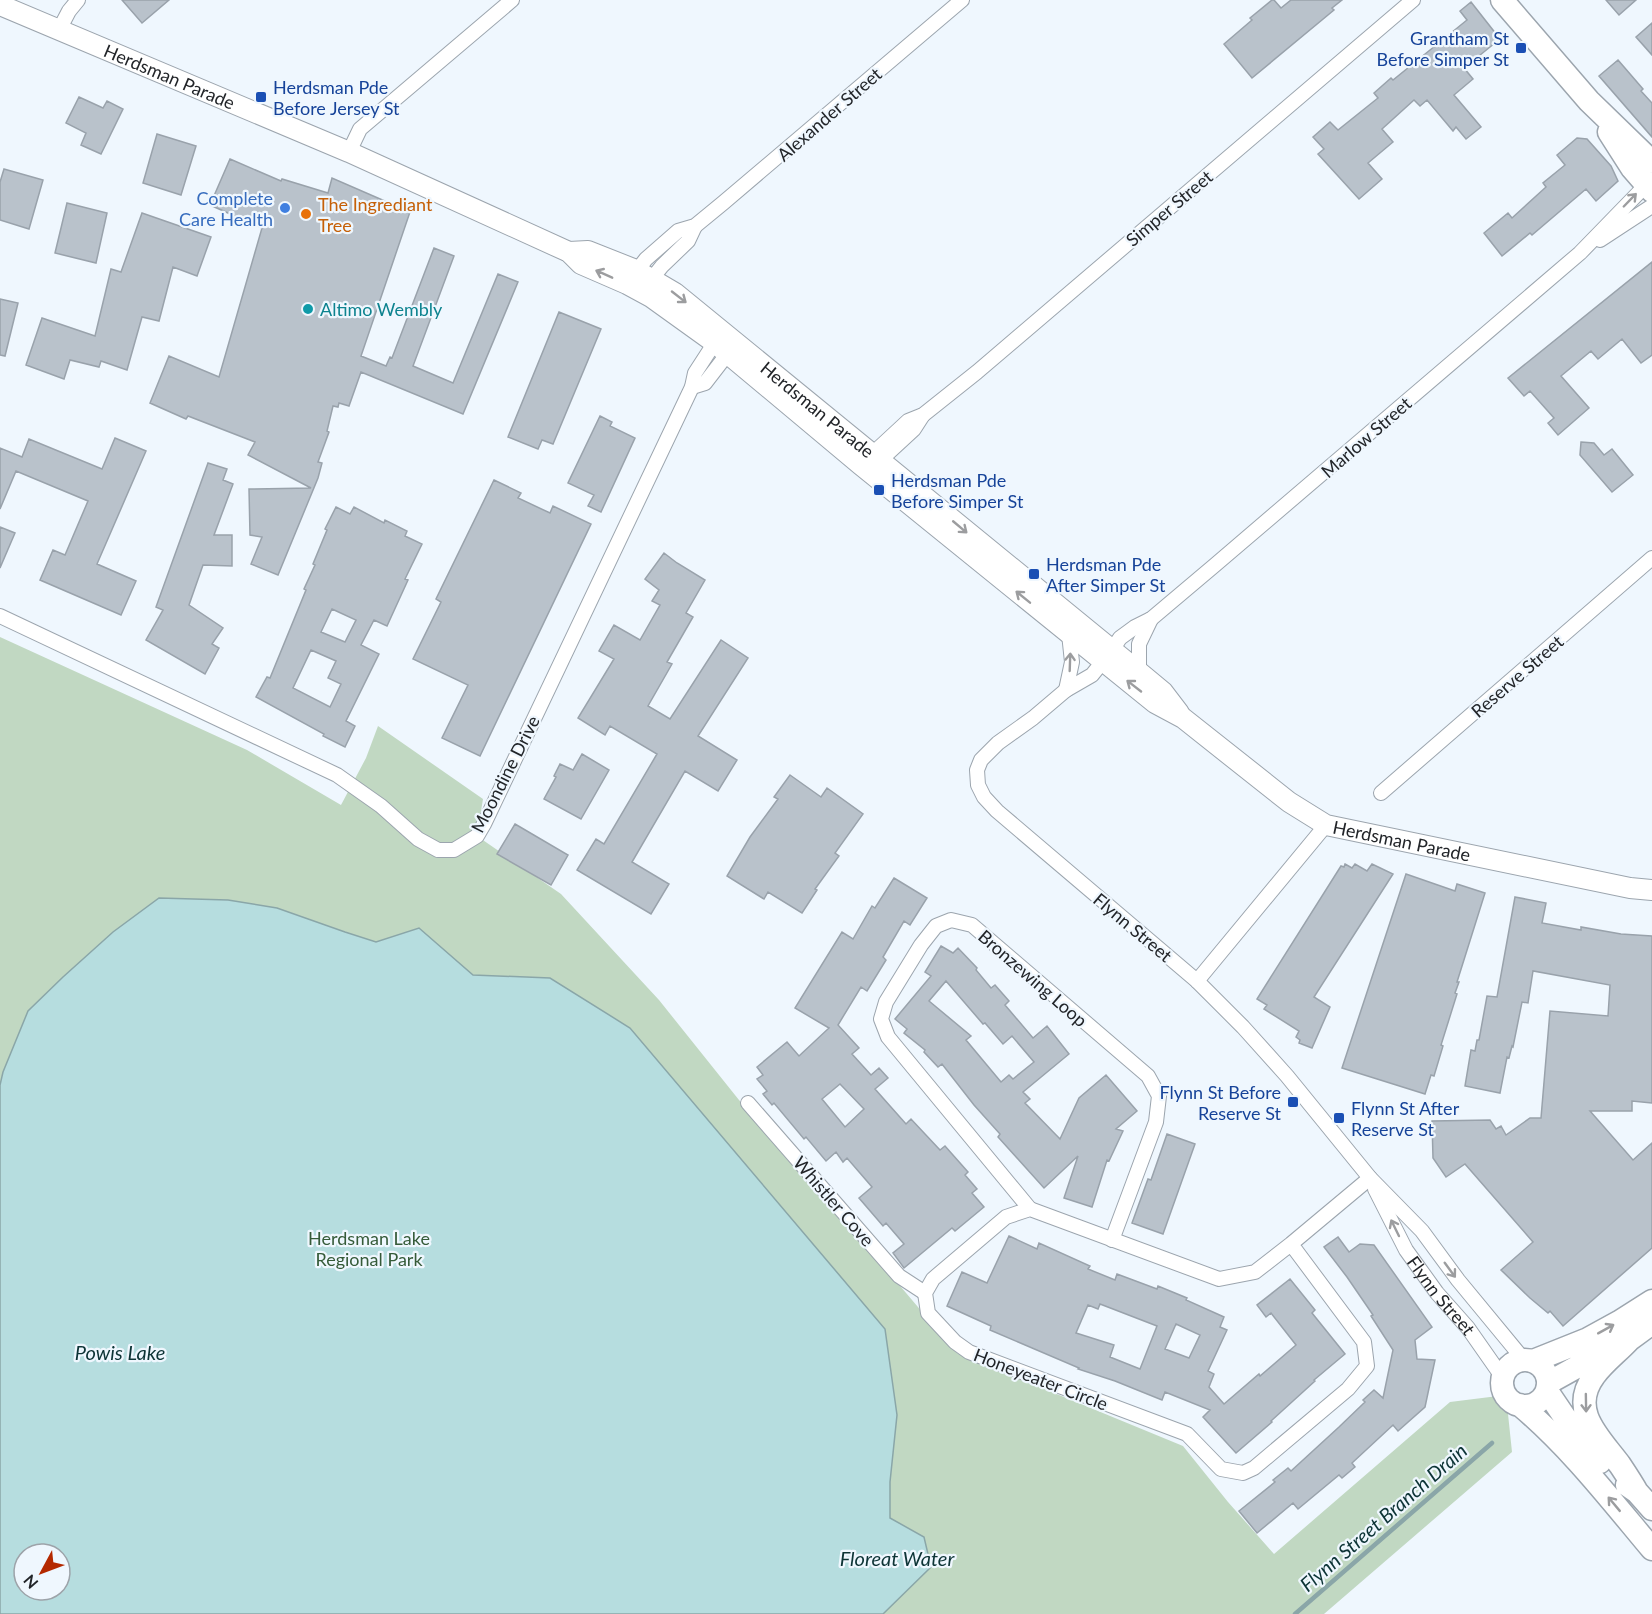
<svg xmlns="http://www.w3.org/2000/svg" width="1652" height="1614" viewBox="0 0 1652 1614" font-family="Lato,sans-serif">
	<rect width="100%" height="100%" fill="#eff7fe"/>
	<!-- green -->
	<path fill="#c1d8c2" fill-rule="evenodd" d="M0,637l247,113 94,55 25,-47 12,-32 105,73 -6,37 84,58 98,106 80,100 145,167 73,86 226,93 45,56 46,52 176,-152 56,-7 6,57 -188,162h-1324zM24,1554h36v36h-36z"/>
	<!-- water -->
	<path fill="#b6dddf" stroke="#8aa6a8" stroke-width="1.5" fill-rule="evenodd" d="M159,898l69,2 49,8 68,24 31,10 43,-14 54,47 77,3 80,50 255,301 12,86 -7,67v36l34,19 7,30 -48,47h-883v-529l3,-13 25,-61 35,-34 50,-45zM24,1554h36v36h-36z"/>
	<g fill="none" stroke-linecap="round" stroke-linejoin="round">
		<!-- stream -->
		<path stroke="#8aa6a8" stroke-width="4.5" d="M1295,1614l197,-171"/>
	</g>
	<!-- building -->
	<path fill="#b9c2cb" stroke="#99a2ab" stroke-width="1.5" fill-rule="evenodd" d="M122,0h47l-27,23z
		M1272,0h2l7,8 10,-8h51l-10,8 2,2 -82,68 -28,-34 28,-24 -2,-2z
		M1606,0h30l-17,15z
		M1471,2l29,37 -36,29 9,11 -19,16 27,32 -15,12 -10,-12 -3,4 -26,-31 -7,6 -6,-6 -32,29 11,13 -25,21 14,16 -23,20 -41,-45 6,-5 -11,-12 17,-15 8,8 40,-32 -4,-5 17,-15 2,2 74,-60 -7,-9z
		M1652,23v32l-16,-18z
		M1618,60l25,29 -2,2 11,12v34l-53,-61z
		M79,97l24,11 4,-7 16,8 -22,45 -20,-9 5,-12 -20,-10z
		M157,134l39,12 -15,49 -38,-12z
		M1577,138l10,1 24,27 7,15 -22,20 -10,-12 -54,46 -2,-2 -28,23 -18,-23 24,-20 4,5 34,-31 -3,-4 22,-18 -8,-10z
		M230,159l51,22 1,-2 46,14 4,-15 78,34 -49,144 25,10 4,-9 2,1 42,-110 20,8 -41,110 40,17 45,-109 20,8 -55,132 -102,-42 -12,34 -10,-3 -1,4 -5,-1 -6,25 2,1 -11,30 4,1 -4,15 -40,97 -27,-11 11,-27 -12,-2 -1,-46 62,-1 -63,-33 7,-13 -67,-26 -2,3 -36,-16 19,-47 50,21 43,-149 -52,-23z
		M4,169l39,11 -14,49 -29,-9v-38z
		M67,203l40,10 -11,50 -41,-10z
		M142,213l69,24 -14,39 -24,-9 -14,54 -17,-4 -15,53 -26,-9 -2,6 -29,-7 -6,19 -38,-14 16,-47 53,18 16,-67 10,3z
		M1652,262v93l-11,8 -19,-24 -24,20 -7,-8 -30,25 28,32 -31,27 -10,-12 6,-5 -24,-27 -6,5 -16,-18z
		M0,299l18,4 -13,53 -5,-1z
		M559,312l42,17 -48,115 -11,-4 -4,9 -30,-12z
		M600,416l12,6 -2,4 25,12 -34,74 -13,-6 6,-11 -26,-12z
		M115,438l31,13 -49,113 39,17 -15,34 -81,-35 13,-30 12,5 23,-54 -72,-30 -16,38v-61l22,9 7,-18 73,30z
		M1581,442l13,1 10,12 8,-6 21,26 -21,17 -32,-37z
		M208,463l19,6 -4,11 10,4 -19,51h18v31l-29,-1 -14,40 34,23 -11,16 7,4 -14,26 -59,-34 17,-30 -7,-3z
		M494,480l27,13 -3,5 32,15 3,-7 38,18 -111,232 -38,-18 26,-53 -55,-26 28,-57 -5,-3z
		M336,507l14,7 4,-7 30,16 1,-3 22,11 -2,5 17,8 -17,35 3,1 -21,46 -13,-6 -13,25 18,9 -33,67 9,5 -10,21 -22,-11 1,-2 -68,-37 11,-20 3,1 36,-88 -2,-1 11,-24 -2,-1 14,-34 -2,-1zM332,609l24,11 -11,22 -24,-10zM311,650l25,11 -8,17 13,6 -11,23 -37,-19z
		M0,527l15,6 -15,35z
		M664,553l13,10 28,17 -19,33 7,4 -26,45 5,2 -24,42 22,13 51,-79 27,18 -50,78 39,24 -19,31 -33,-20 -53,91 37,22 -18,30 -74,-44 19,-31 8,5 53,-90 -47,-28 -5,9 -27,-17 36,-59 -15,-8 15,-26 26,15 20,-35 -8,-4 7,-11 -14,-11z
		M582,754l27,16 -28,49 -37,-20 12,-22 -2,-1 6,-12 13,6z
		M790,775l31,22 6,-9 36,26 -28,39 4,3 -24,33 2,1 -15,23 -34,-21 -4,7 -37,-23 23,-39 28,-38 -4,-2z
		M515,824l53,31 -17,30 -54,-31z
		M1345,864l7,4 3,-4 12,7 5,-7 21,10 -79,123 16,10 -18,41 -13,-5 1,-3 -4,-3 3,-6 -35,-22 3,-4 -10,-6 84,-133 3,1z
		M1406,874l49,17 2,-7 28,9 -28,89h2l-4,11 2,1 -16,51 2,1 -9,30 -3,-1 -6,19 -83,-26z
		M894,878l33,20 -17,27 -6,-4 -21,36 3,3 -19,31 -6,-4 -23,38 21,23 -7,6 19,21 8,-7 9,10 -13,11 31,35 5,-5 29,31 5,-4 23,26 -3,3 12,14 -5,4 12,14 -29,24 -3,-3 -48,40 -11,-15 11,-9 -18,-21 -3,3 -24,-28 13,-11 -25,-29 -4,4 -7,-10 -10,9 -20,-24 -2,2 -30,-36 -2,2 -9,-11 4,-3 -10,-12 6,-4 -6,-8 30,-25 12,14 30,-28 -34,-20 47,-76 11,7 19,-33 3,2zM840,1084l24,25 -19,18 -23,-28z
		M1515,897l31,6 -4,20 39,7v-3l40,7 31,2v167l-20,-2v10h-42l43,49 19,-17v105l-89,78 -13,-15 -2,2 -18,-15 -29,-28 32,-28 -68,-78 -19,13 -13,-19 -1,-37 58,-1 6,9 5,-3 5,9 24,-17h11l9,-107 58,5 2,-31 -77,-14 -5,32 -6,-1 -9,45 -1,-1 -3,12 -2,-1 -7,36 -35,-7 6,-36 4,1 2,-11h2l8,-44 10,1z
		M941,946l12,7 5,-5 19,20 -1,2 15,18 4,-3 14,16 -4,4 28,33 14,-12 22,28 -46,38 7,7 -5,4 35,36 19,-41 27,-23 31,36 -21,18 7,2 -14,30 -2,-1 -15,47 -28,-9 14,-42 -34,32 -46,-51 2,-3 -26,-29 -32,-41 -4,3 -14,-15 1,-2 -21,-17 3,-4 -12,-10 36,-43 -6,-4zM946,981l37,43 2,-1 18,21 9,-8 22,26 -21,17 -4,-4 -8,7 -35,-42 5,-4 -42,-35z
		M1167,1134l28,10 -32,90 -31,-11 16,-44 3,1z
		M1009,1236l28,13 2,-6 51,23 -2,3 27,11 2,-6 40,15 1,-3 29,12 -1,2 38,17 -4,10 7,3 -19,41 6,3 -5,13 15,17 35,-30 1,2 36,-31 -25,-32 -5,4 -9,-12 33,-26 25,31 -3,3 33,41 -31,26 1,1 -44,40 1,1 -36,31 -33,-36 7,-7 -45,-18 -3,8 -47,-19 -37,-12 1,-1 -89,-38 1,-4 -44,-20 15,-34 25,11zM1100,1304l57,22 -17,43 -30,-12 4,-12 -38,-12 12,-28 10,4zM1176,1324l24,11 -11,23 -24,-9z
		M1338,1237l11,15 11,-8 14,1 58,82 -17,13 2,19 18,1 -10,47 -27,24 -5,-6 -41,38 3,4 -13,11 -3,-3 -41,34 -5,-6 -36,30 -18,-22 36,-29 -2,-2 15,-12 3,3 48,-44 26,-25 -2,-2 11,-10 9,8 10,-48 -22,-34 2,-1 -26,-38 -23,-30z"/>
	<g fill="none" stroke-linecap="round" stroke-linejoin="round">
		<defs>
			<g id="street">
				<path d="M59,30l10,-19 9,-11"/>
				<path d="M349,152l11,-23 152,-129"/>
				<path d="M1600,240l52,-34"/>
				<path d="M632,277l14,-18 32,-28 17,-5 28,-23 239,-203"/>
				<path d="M646,286l16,-20 26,-25 7,-15"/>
				<path d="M692,387l13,-4 27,-35"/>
				<path d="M867,459l41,-38 15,-6 54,-43 436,-372"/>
				<path d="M875,465l39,-36 9,-14"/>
				<path d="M0,616l337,159 44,31 37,33 20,11h16l23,-14 7,-12 208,-437 3,-14 24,-37"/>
				<path d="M1139,672v-28l12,-25"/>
				<path d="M1066,690l6,-28 -3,-28"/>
				<path d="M1381,793l271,-235"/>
				<path d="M1197,981l129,-156"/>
				<path d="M748,1103l151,173 26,17"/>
				<path id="s1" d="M1375,1189l31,61 31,43 31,35 35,50"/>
				<path d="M1030,1209l-142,-172 -7,-18 5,-17 35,-57 15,-19 15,-6 21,5 176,151 11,20 -3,26 -44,118"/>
				<path d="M1291,1244l73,98 3,24 -19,23 -94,79 -11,5 -22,-4 -34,-35 -218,-82 -14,-10 -27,-29 -3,-20 8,-14 73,-62 24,-8 189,70 36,-7 36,-28 79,-66"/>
				<path d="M1524,1360l-66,-80 -36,-49 -52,-53 -83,-102 -44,-49 -46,-46 -200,-170 -13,-14 -6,-12 -1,-15 4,-10 17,-17 35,-25 33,-28 26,-15 20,-25 8,-12 15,-11 16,-8 64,-54 365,-312 71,-73"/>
			</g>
			<g id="secondary">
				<path id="s2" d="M0,5l349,147 220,100 12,12 46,20 24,13 64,46 146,122 294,238 28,15 106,84 37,23 304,63 22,2"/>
				<path id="s3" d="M569,252l19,-1 48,19 39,23 464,379 24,20 16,21"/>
			</g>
			<path id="primary" d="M1502,0l87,101 63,61
				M1609,132l23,36 20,23
				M1629,1340c-11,12 -26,23 -35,36 -26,35 7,63 26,89 6,9 12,18 17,27
				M1502 1383a23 23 0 1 1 46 0a23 23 0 1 1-46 0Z
				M1533,1361l55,-22 31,-17 33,-21
				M1548,1383l63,-35 18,-8 23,-17
				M1547,1391l38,56 15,15
				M1520,1405c50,42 90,94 132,144
				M1627,1485l10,7 15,17"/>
		</defs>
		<!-- street casing -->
		<use href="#street" stroke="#9ca5ae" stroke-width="16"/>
		<!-- secondary casing -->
		<use href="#secondary" stroke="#9ca5ae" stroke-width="22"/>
		<!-- primary casing -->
		<use href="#primary" stroke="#9ca5ae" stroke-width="25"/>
		<!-- street -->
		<use href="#street" stroke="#fff" stroke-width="14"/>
		<!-- secondary -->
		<use href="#secondary" stroke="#fff" stroke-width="20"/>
		<!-- primary -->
		<use href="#primary" stroke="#fff" stroke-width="22"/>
	</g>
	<!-- one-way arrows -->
	<defs><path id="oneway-shaft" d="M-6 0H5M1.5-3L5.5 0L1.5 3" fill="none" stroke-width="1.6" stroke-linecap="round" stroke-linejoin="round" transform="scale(1.5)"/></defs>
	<g stroke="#9c9d9f">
		<use href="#oneway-shaft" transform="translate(1630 200) rotate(-46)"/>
		<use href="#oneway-shaft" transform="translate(604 274) rotate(-156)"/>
		<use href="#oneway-shaft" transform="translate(679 297) rotate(38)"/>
		<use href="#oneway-shaft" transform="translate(960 527) rotate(40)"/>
		<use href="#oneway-shaft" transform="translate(1023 597) rotate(-141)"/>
		<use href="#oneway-shaft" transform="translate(1070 662) rotate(-88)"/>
		<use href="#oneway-shaft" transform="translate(1134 686) rotate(-142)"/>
		<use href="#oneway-shaft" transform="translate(1395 1228) rotate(-116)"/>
		<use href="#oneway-shaft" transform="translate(1450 1270) rotate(54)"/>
		<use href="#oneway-shaft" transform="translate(1606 1329) rotate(-29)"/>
		<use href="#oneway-shaft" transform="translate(1586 1403) rotate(89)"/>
		<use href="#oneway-shaft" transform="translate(1614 1504) rotate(-130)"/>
	</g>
	<!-- markers -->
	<g fill="#1a4fb4" stroke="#eff7fe" stroke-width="2">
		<rect x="1515" y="42" width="12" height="12" rx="3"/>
		<rect x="255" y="91" width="12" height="12" rx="3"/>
		<rect x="873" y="484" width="12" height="12" rx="3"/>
		<rect x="1028" y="568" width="12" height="12" rx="3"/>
		<rect x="1287" y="1096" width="12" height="12" rx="3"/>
		<rect x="1333" y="1112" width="12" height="12" rx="3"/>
	</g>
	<circle fill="#3f7fe0" stroke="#eff7fe" stroke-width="2" cx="285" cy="208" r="6"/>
	<circle fill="#e8710a" stroke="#eff7fe" stroke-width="2" cx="306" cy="214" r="6"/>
	<circle fill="#0f9aa8" stroke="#eff7fe" stroke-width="2" cx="308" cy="309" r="6"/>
	<g text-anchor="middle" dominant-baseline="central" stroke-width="4.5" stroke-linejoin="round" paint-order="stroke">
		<!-- transit labels -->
		<g font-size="18" fill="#164399" stroke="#eff7fe" text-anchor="start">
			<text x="1509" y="38" text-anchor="end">Grantham St<tspan x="1509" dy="21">Before Simper St</tspan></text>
			<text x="273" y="87">Herdsman Pde<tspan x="273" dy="21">Before Jersey St</tspan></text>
			<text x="891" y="480">Herdsman Pde<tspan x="891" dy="21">Before Simper St</tspan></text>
			<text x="1046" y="564">Herdsman Pde<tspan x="1046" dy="21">After Simper St</tspan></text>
			<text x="1281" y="1092" text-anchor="end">Flynn St Before<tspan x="1281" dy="21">Reserve St</tspan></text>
			<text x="1351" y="1108">Flynn St After<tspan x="1351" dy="21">Reserve St</tspan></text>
		</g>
		<!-- street labels -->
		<g font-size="18" fill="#222529" stroke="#eff7fe">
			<text stroke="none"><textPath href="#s2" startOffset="184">Herdsman Parade</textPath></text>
			<text transform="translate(829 114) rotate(-41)">Alexander Street</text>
			<text transform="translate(1169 208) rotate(-40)">Simper Street</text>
			<text stroke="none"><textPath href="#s3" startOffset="300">Herdsman Parade</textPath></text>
			<text transform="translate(1366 437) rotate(-41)">Marlow Street</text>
			<text transform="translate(1517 676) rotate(-41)">Reserve Street</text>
			<text transform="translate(505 774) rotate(-63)">Moondine Drive</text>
			<text stroke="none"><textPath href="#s2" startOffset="1650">Herdsman Parade</textPath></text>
			<text transform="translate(1133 927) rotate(40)">Flynn Street</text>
			<text transform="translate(1033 978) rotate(41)">Bronzewing Loop</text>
			<text transform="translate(834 1201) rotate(49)">Whistler Cove</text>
			<text stroke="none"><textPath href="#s1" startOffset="126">Flynn Street</textPath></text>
			<text transform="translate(1041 1379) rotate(21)">Honeyeater Circle</text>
		</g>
		<!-- shop labels -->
		<g font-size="18" fill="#366cbe" stroke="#eff7fe" text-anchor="end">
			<text x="273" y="198">Complete<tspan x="273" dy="21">Care Health</tspan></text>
		</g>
		<!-- food labels -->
		<g font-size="18" fill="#c56008" stroke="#eff7fe" text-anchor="start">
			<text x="318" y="204">The Ingrediant<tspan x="318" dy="21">Tree</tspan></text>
		</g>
		<!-- culture labels -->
		<g font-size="18" fill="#0d838f" stroke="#eff7fe" text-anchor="start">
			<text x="320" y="309">Altimo Wembly</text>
		</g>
		<!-- park labels -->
		<g font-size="18" fill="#355b39" stroke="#eff7fe">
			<text x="369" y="1238">Herdsman Lake<tspan x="369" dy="21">Regional Park</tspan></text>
		</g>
		<!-- water labels -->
		<g font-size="20" font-style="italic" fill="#0d3436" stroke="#eff7fe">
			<text x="120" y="1352">Powis Lake</text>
			<text transform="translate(1383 1517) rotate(-41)">Flynn Street Branch Drain</text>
			<text x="897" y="1558">Floreat Water</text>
		</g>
	</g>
	<!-- north arrow -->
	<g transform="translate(42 1572) rotate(229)"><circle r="28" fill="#eff7fe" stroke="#9da3a9" stroke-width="1.5"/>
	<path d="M0-4.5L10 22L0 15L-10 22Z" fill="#b42900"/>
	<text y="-9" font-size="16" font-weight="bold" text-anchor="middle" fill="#222529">N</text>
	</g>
</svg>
